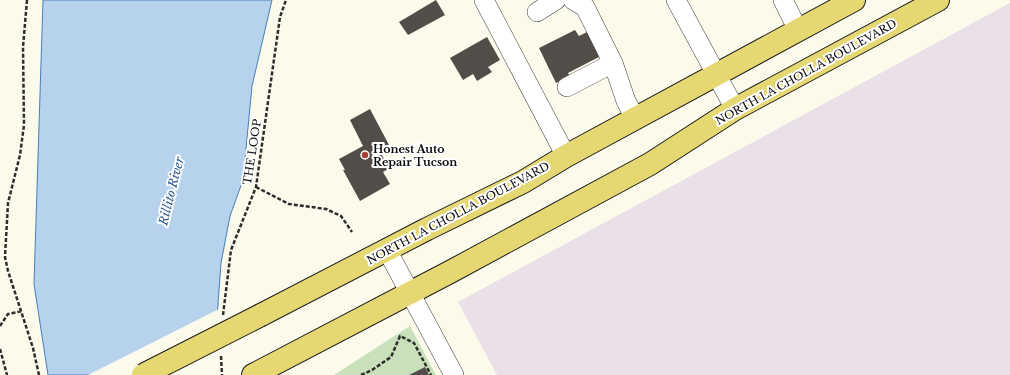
<svg xmlns="http://www.w3.org/2000/svg" width="1010" height="375" viewBox="0 0 1010 375" font-family="'Libre Baskerville',serif">
	<rect width="100%" height="100%" fill="#fcfbeb"/>
	<!-- industrial -->
	<path fill="#e9e0e8" d="M1010,3v372h-513l-39,-73z"/>
	<!-- green -->
	<path fill="#c9e1ba" d="M410,326l26,49h-102z"/>
	<!-- water -->
	<path fill="#b6d2ed" stroke="#487eba" d="M43,0h229l-20,86 -9,94 -13,36 -9,47 -6,82 3,30h-170l-14,-91z"/>
	<!-- pier -->
	<path fill="#fcfbeb" d="M219,309l-2,36 3,30h-132z"/>
	<!-- building -->
	<path fill="#524d49" d="M436,0l9,15 -37,20 -9,-13z
		M575,30l4,6 8,-4 12,25 -31,16 2,3 -14,7 -17,-35z
		M487,37l13,23 -12,7 4,5 -15,9 -4,-7 -10,6 -13,-22z
		M370,109l19,36 -10,6 11,17 -7,4 7,12 -30,17 -17,-31h2l-6,-11 24,-13 -13,-26z
		M425,367l4,8h-20z"/>
	<g fill="none" stroke-linecap="round" stroke-linejoin="round">
		<defs>
			<path id="minor" d="M484,0l82,156
				M573,0l12,7 28,56 13,38 9,17
				M676,0l59,109
				M783,0l15,30
				M537,12l19,-12
				M567,87l46,-24
				M387,250l67,125"/>
			<path id="major" d="M261,315l166,-86 96,-47 43,-26 288,-156
				M253,375l197,-103 200,-108 85,-55 203,-109"/>
		</defs>
		<!-- minor casing -->
		<use href="#minor" stroke="#3e3e3e" stroke-width="20"/>
		<!-- major casing -->
		<use href="#major" stroke="#1c1c1c" stroke-width="24"/>
		<!-- path -->
		<path stroke="#2d2d2d" stroke-width="2.5" stroke-dasharray="4 2" stroke-linecap="butt" d="M27,0l-4,47 1,78 -4,30 -12,48 -3,54 3,14 25,77 6,27
			M256,187l33,17 37,5 15,7 11,16
			M223,315l8,-65 25,-63 24,-170 6,-17
			M0,326l8,-12 14,-3
			M0,349l7,26
			M221,356l1,19
			M361,375l11,-5 19,-13 9,-21 14,7 17,32"/>
		<!-- minor -->
		<use href="#minor" stroke="#fff" stroke-width="19"/>
		<!-- major -->
		<use href="#major" stroke="#e5d872" stroke-width="22"/>
		<defs>
			<path id="major-bridge" d="M143,375l118,-60"/>
		</defs>
		<!-- major-bridge casing -->
		<use href="#major-bridge" stroke="#1c1c1c" stroke-width="24" stroke-linecap="butt"/>
		<!-- major-bridge -->
		<use href="#major-bridge" stroke="#e5d872" stroke-width="22"/>
	</g>
	<!-- markers -->
	<circle fill="#a73f36" stroke="#fff" stroke-width="1.5" cx="365" cy="155" r="4"/>
	<g text-anchor="middle" dominant-baseline="central" stroke-width="4" stroke-linejoin="round" paint-order="stroke">
		<!-- street labels -->
		<g font-size="11" fill="#0b0b0b" stroke="#fff">
			<text transform="translate(806 72) rotate(-29)">NORTH LA CHOLLA BOULEVARD</text>
			<text transform="translate(252 152) rotate(-81)">THE LOOP</text>
			<text transform="translate(458 213) rotate(-28)">NORTH LA CHOLLA BOULEVARD</text>
		</g>
		<!-- poi labels -->
		<g font-size="11" font-weight="bold" fill="#0b0b0b" stroke="#fff" text-anchor="start">
			<text x="373" y="149">Honest Auto<tspan x="373" dy="13">Repair Tucson</tspan></text>
		</g>
		<!-- water labels -->
		<g font-size="12" font-style="italic" fill="#26528a" stroke="#fff">
			<text transform="translate(171 191) rotate(-76)">Rillito River</text>
		</g>
	</g>
</svg>
